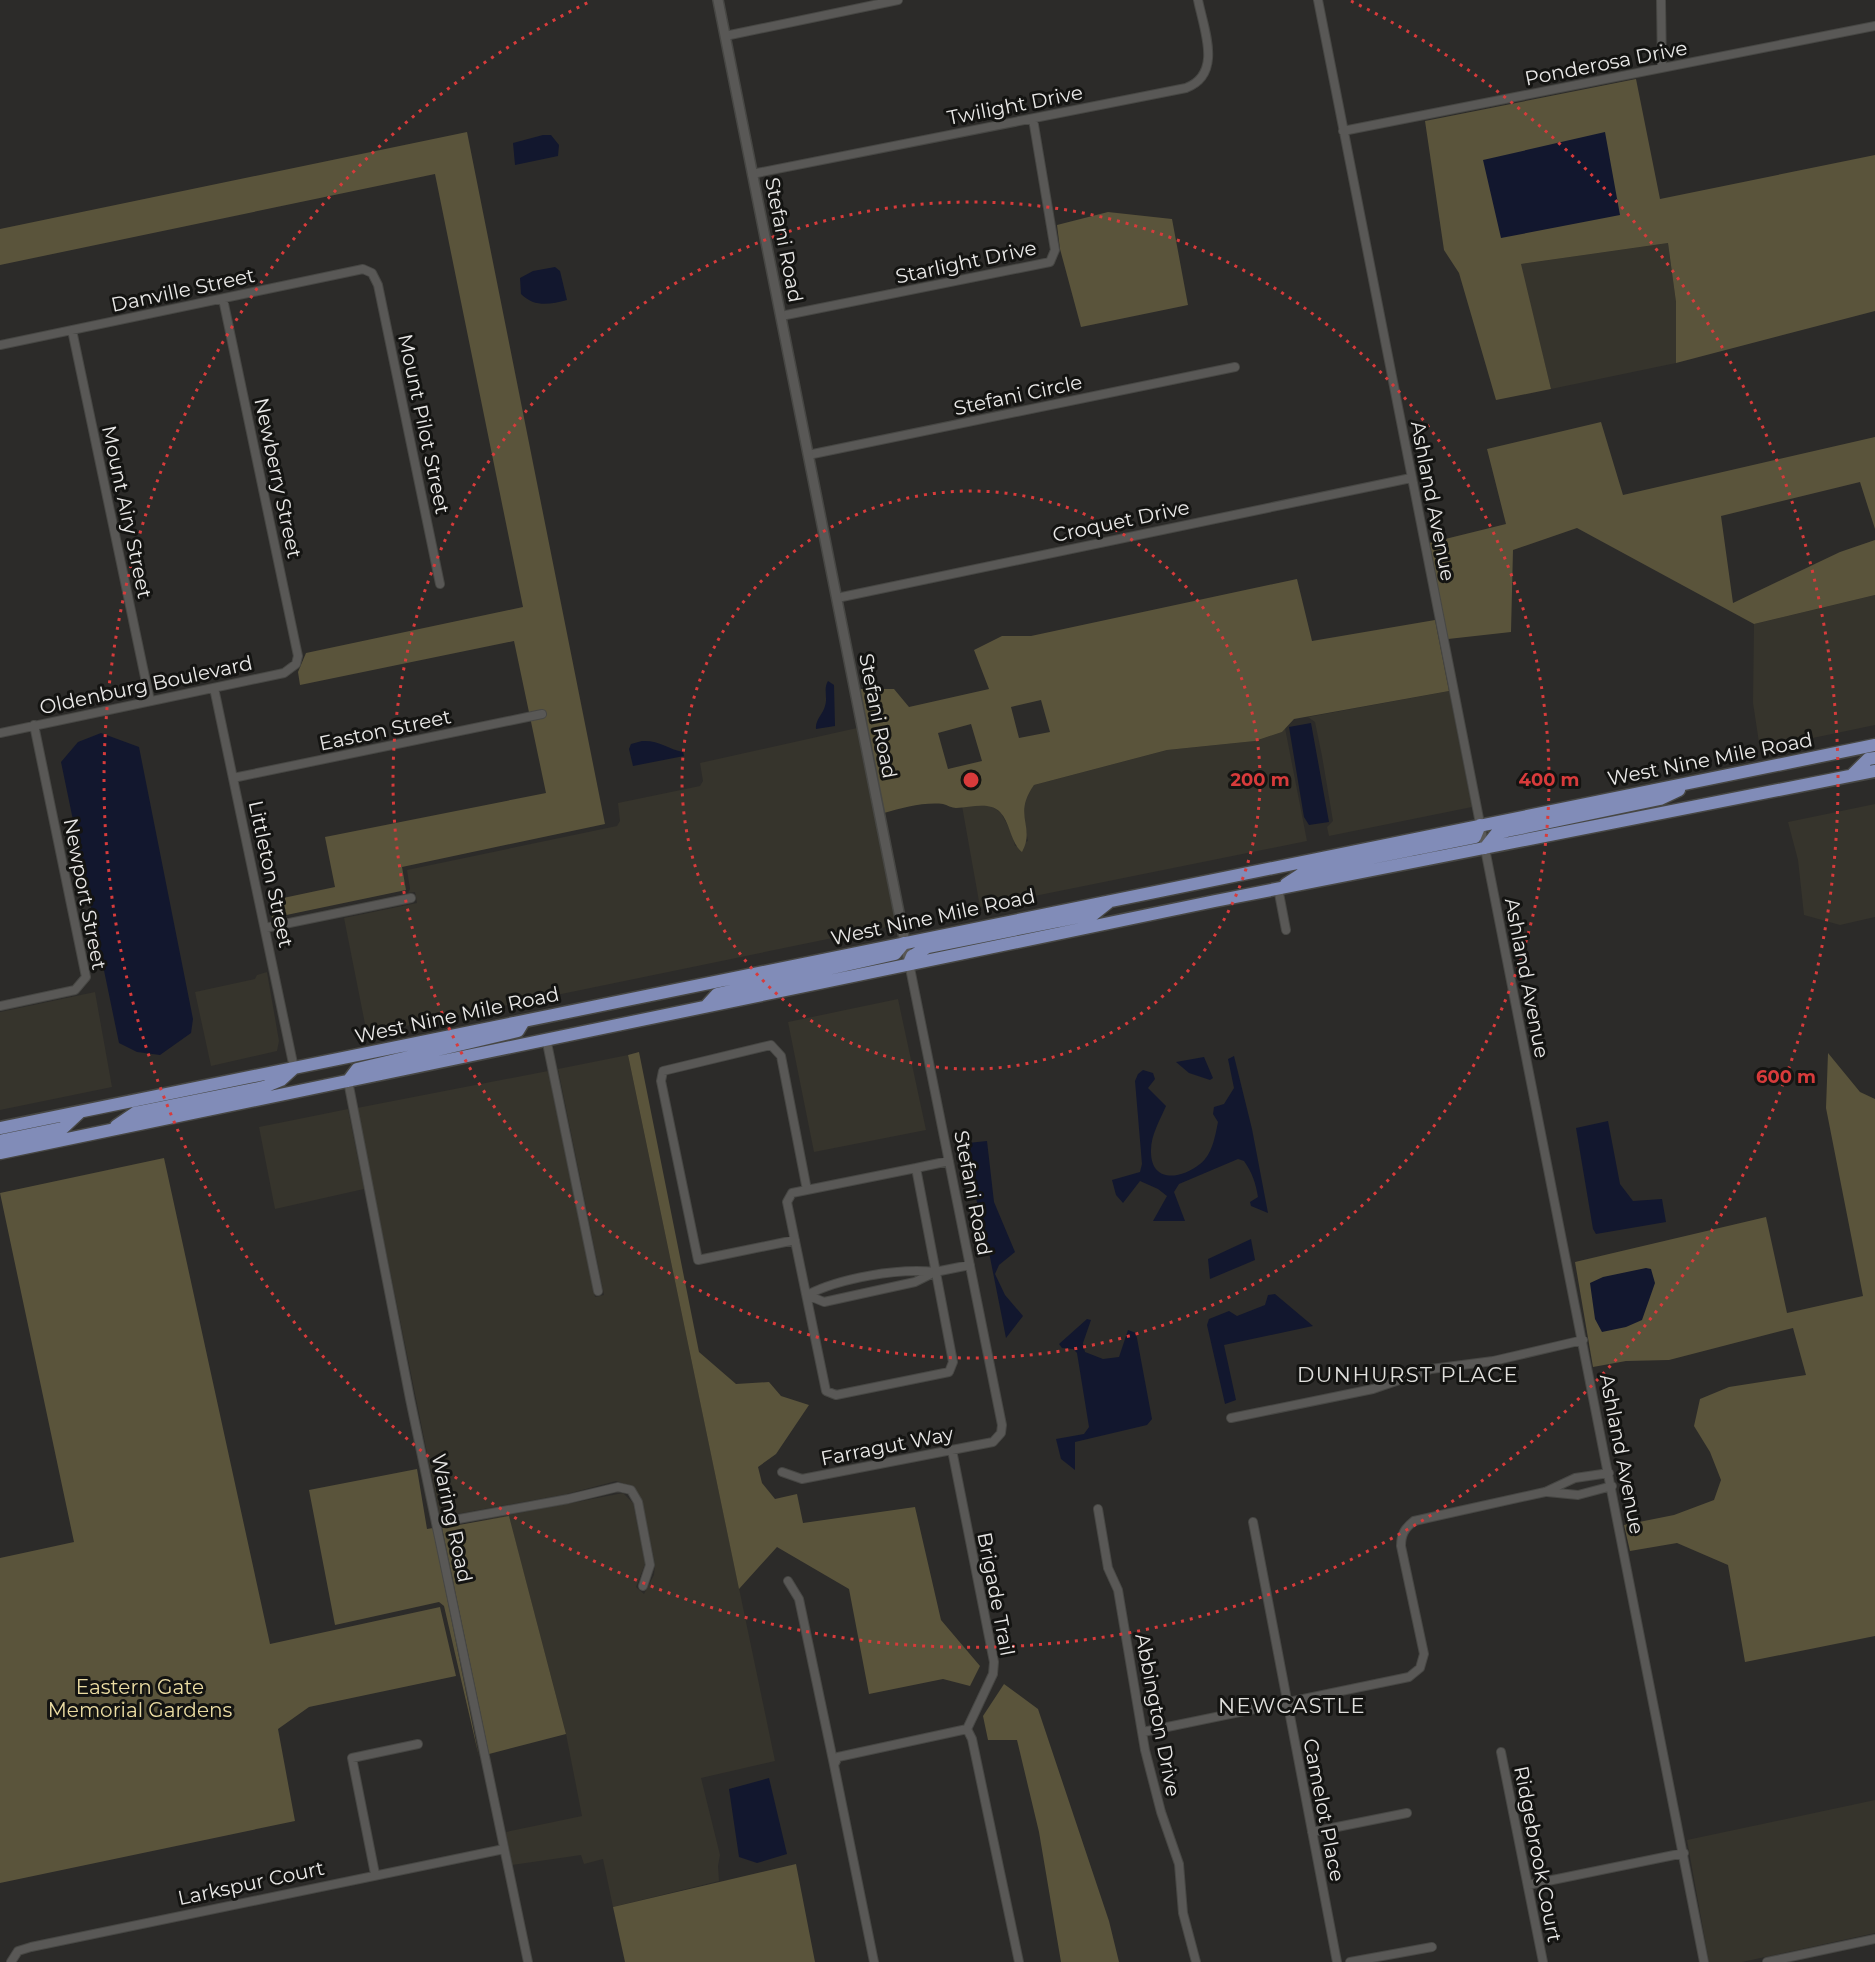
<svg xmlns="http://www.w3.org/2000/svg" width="1875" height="1962" viewBox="0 0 1875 1962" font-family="Montserrat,sans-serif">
	<rect width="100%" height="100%" fill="#2c2b29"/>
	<!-- built -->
	<path fill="#36342c" d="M1668,243l8,59v61l-125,26 -31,-125z
		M1875,595v130l-115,24 -7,-46 1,-79z
		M1449,691l23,116 -143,29 -2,-9 6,-6 -11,-65 -7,-34 -7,-5z
		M857,728l39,197 -529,109 -23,-116 73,-15 -2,-11 -7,1 2,-4 -3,-19 210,-44 3,-5 -2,-18 82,-17 3,-5 -3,-18z
		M1285,728l22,113 -327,66 -18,-101h30l9,7 11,20 3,13 13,-5 -6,-30 5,-16 7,-10 133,-35 88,-9 27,-9z
		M1875,804v113l-35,8 -36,-10 -6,-55 -10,-38z
		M267,972l12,69 -2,10 -66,15 -16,-74 60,-13 2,-4z
		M95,992l17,95 -112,23v-98z
		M898,999l28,131 -112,22 -26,-130z
		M628,1055l147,706 -74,17 19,77 -2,11 1,15 -106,26 -10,-48 -19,5 -3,-9 -69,10 -6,-33 76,-16 -16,-82 -57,-217 -31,4 145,-28 10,10 12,61 -9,23 8,7 10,-19 1,-11 -13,-64 -8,-13 -18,-6 -49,13 -127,23 -83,-409 191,-37 47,226 9,-2 -46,-226z
		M348,1109l16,80 -89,20 -16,-82z
		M1875,1800v133l-133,29h-33l-22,-122z"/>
	<!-- green -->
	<path fill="#5a543b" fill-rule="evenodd" d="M1636,79l24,120 215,-44v156l-199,52v-61l-8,-59 -147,21 30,125 -55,11 -37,-127 -15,-23 -19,-129z
		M467,132l138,692 -203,43 4,23 -134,28 -3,-17 66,-14 -10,-50 221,-44 -32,-152 -214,44 -2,-13 8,-19 217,-46 -88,-433 -435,91v-36z
		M1108,212l64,7 16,86 -107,22 -21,-78 -3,-24z
		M1601,422l22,73 252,-58v92l-15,-47 -139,34 12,87 107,-51 35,-12v55l-121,29 -177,-96 -64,22 -2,82 -63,7 -19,-96 77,-19 -19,-75z
		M1297,579l15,62 123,-21 14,71 -155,28 -12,13 -27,9 -88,9 -133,35c-22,31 2,41 -12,67 -12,-10 -11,-28 -22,-40 -11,-11 -30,-4 -44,-4 -4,0 -9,-3 -13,-4 -20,-2 -40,4 -59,9l-25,-124h35l15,18 80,-18 -15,-39 28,-14h29zM1041,700l9,32 -31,6 -8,-31zM971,724l11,37 -34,8 -10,-36z
		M639,1052l60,300 37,32 33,-2 12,14 28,9 -33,49 -18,13 4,16 13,16 22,-5 6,29 112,-16 26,113 39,46 -10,20 -27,-7 -74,15 -20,-105 -72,-42 -38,42 -111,-534z
		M1828,1053l32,39 15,7v537l-130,26 -17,-97 -51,-22 -47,8 -6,-26 50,-10 40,-15 7,-20 -11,-28 -16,-26 6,-27 29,-12 77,-12 -13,-47 -124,32 -43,1 -33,6 -18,-105 191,-45 21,96 76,-17 -37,-188z
		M164,1158l106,486 170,-37 16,69 -147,31 -31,22 17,92 -295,62v-325l74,-16 -74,-349z
		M417,1469l10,60 6,-1 46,229 -35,-151 -5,-4 -104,23 -26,-135z
		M509,1516l57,218 -77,20 -47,-226z
		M1004,1684l34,25 71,212 10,41h-58l-22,-130 -22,-92h-29l-5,-24z
		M796,1864l19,98h-190l-12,-55z"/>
	<!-- water -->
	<path fill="#12172e" d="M1605,132l15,83 -119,23 -18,-78z
		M543,135h8l8,10 -1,11 -43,9 -2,-22z
		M555,267l5,4 7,29c-18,5 -33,7 -46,-6l-1,-16 13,-7z
		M828,681l6,4 1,41 -19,3c-1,-9 7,-15 9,-23 3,-9 -2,-17 3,-25z
		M1311,723l18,99 -20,3 -5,-8 -15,-90z
		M101,733l38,14 54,272 -2,14 -31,22 -23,-3 -18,-9 -58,-281 17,-20z
		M642,741c17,-1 26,8 41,11l1,4 -51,10 -4,-17 2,-5z
		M1234,1056l18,73 16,84 -17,-7 -1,-4 8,-5c-2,-13 -6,-25 -14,-36l-6,-2 -59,25 -5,8 11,29h-32l14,-25 -9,-7 -18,-8 -17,22 -7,-8 -4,-15 28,-8 2,-8 -7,-83 3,-7 5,-4 10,3 2,6 -7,9 18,18c-6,14 -15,29 -15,44 -1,33 29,30 49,14 12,-9 15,-27 18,-42l-5,-8 1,-7 10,-3 10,-16 -6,-29z
		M1204,1057l9,21 -3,2 -21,-7 -13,-11z
		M1608,1121l12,63 13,17 29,-2 4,23 -70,12 -3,-5 -17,-101z
		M987,1141l7,61 21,50 -16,13 -4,9 10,21 18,21 -17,22 -20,-101 -14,-54 -4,-40z
		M1251,1239l4,21 -45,19 -2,-20z
		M1646,1268l5,1 4,14 -13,37 -16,7 -24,5 -7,-13 -5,-36 13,-6z
		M1275,1294l38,32 -89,19 12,55 -11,4 -18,-79 2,-6 20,-8 8,5 28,-11 3,-10z
		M1087,1319l4,1 -8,23 2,9 18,7 16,-2 9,-27 8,3 16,86 -5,6 -72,17v28l-14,-11 -5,-20 28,-5 5,-7 -12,-74 -4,-4 -11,-1 -3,-4z
		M769,1778l18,76 -30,9 -18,-6 -10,-68z"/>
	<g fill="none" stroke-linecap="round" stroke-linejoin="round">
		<defs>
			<path id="minor" d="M1318,0l386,1962
				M1661,0l1,68
				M725,36l173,-36
				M1343,131l532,-105
				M752,174l434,-86c37,-14 18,-58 12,-88
				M781,316l269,-54 5,-12 -22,-131
				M72,330l78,371
				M0,345l363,-76 9,4 6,12 62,299
				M808,455l427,-88
				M837,598l574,-120
				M214,688l80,380
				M0,733l284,-60 12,-9 2,-8 -75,-357
				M233,778l309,-64
				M1278,888l8,42
				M265,928l146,-30
				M0,1006l75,-16 11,-13 -52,-252
				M546,1038l52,253
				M348,1081l62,318 118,563
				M916,1168l37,194 -4,10 -113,23 -10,-4 -39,-189 5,-9z
				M916,1168l33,-7
				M795,1240l-97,20 -37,-179 2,-10 108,-26 10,11 26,134
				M935,1272c-37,-4 -95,6 -128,23l17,7 91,-20 20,-10 35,-7
				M1231,1418l142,-29 58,-20 62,-8 90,-21
				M952,1450l42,212 -1,12 -26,55 5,10 47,223
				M782,1472l20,7 191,-37 8,-9 1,-8 -93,-462
				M1547,1492l31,3 34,-9
				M1098,1509l10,59 10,22 27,160 16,62 18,52 4,49 13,49
				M1253,1522l84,440
				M437,1523l131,-24 50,-12 13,3 7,12 12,63 -7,21
				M788,1581l11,18 35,166
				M1143,1732l266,-55 11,-9 4,-14 -23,-108c0,-12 4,-18 13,-25l131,-29 30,-14 34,-5
				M1501,1752l42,210
				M1312,1832l95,-19
				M375,1874l-23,-116 66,-14
				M1528,1885l156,-32
				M11,1962l7,-11 13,-4 473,-98
				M874,1962l-40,-197 4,-8 129,-28
				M1350,1962l82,-15
				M1767,1962l108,-23"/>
			<path id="tertiary" d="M718,0l191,963"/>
			<path id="primary" d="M1852,775l16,-16 7,-1
				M1485,848l11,-14 11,-3 153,-32 19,-9
				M1286,884l20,-13 169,-34 5,-12
				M909,963l3,-7 16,-9 166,-33 15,-12
				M707,1005l10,-11 178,-40 9,-11
				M348,1081l9,-12 161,-38 6,-10
				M116,1126l19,-13 129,-26 17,-7 12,-11
				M0,1128l1875,-383
				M0,1141l63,-13 16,-15
				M0,1153l1215,-252 660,-130"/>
		</defs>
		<!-- minor casing -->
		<use href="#minor" stroke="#474744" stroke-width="10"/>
		<!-- tertiary casing -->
		<use href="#tertiary" stroke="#474744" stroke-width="12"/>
		<!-- primary casing -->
		<use href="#primary" stroke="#474744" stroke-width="15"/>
		<!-- minor -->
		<use href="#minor" stroke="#595856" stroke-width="8"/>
		<!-- tertiary -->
		<use href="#tertiary" stroke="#595856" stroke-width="9"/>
		<!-- primary -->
		<use href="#primary" stroke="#818cb8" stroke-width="12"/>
	</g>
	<!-- distance rings -->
	<g fill="none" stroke="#d83b3b" stroke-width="3" stroke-dasharray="3 6">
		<circle cx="971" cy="780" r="289"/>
		<circle cx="971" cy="780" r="578"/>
		<path d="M1351 1A867 867 0 1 1 591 1"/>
	</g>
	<g text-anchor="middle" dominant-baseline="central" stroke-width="6" stroke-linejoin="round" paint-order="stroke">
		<!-- street labels -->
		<g font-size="20" fill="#e9e8e7" stroke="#141412">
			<text transform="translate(1606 63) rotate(-11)">Ponderosa Drive</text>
			<text transform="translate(1015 105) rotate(-11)">Twilight Drive</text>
			<text transform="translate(784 240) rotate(79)">Stefani Road</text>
			<text transform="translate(966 262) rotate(-12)">Starlight Drive</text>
			<text transform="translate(183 290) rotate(-12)">Danville Street</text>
			<text transform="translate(1018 395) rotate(-12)">Stefani Circle</text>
			<text transform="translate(424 424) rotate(78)">Mount Pilot Street</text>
			<text transform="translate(278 478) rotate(78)">Newberry Street</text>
			<text transform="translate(1433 501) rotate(79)">Ashland Avenue</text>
			<text transform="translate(127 512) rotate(78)">Mount Airy Street</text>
			<text transform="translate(1121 521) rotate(-12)">Croquet Drive</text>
			<text transform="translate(146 685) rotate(-12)">Oldenburg Boulevard</text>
			<text transform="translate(878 716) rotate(79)">Stefani Road</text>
			<text transform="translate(385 730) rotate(-12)">Easton Street</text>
			<text transform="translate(1710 759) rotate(-11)">West Nine Mile Road</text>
			<text transform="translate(271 874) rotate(78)">Littleton Street</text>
			<text transform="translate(85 894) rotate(79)">Newport Street</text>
			<text transform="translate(933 917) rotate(-12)">West Nine Mile Road</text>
			<text transform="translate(1527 978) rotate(79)">Ashland Avenue</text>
			<text transform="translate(457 1015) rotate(-12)">West Nine Mile Road</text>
			<text transform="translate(973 1193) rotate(79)">Stefani Road</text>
			<text transform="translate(887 1446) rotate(-11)">Farragut Way</text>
			<text transform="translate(1622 1454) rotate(79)">Ashland Avenue</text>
			<text transform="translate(452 1518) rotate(78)">Waring Road</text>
			<text transform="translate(996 1594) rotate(79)">Brigade Trail</text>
			<text transform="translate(1158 1715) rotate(79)">Abbington Drive</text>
			<text transform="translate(1324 1810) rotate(79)">Camelot Place</text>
			<text transform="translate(1538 1854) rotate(79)">Ridgebrook Court</text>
			<text transform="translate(251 1883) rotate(-12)">Larkspur Court</text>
		</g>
		<!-- park labels -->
		<g font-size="20" fill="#ecdda3" stroke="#141412">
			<text x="140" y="1687">Eastern Gate<tspan x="140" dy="23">Memorial Gardens</tspan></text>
		</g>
		<!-- neighbourhood labels -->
		<g font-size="21" letter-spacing="1.5" fill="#e0dfdc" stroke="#141412">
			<text x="1408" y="1374">DUNHURST PLACE</text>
			<text x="1292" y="1705">NEWCASTLE</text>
		</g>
	</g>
	<circle cx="971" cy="780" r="9" fill="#d83b3b" stroke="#141412" stroke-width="3"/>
	<g font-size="18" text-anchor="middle" font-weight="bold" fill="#d83b3b" stroke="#141412" stroke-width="6" stroke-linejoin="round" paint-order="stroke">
		<text x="1260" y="786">200 m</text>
		<text x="1549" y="786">400 m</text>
		<text x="1786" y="1083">600 m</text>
	</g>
</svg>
